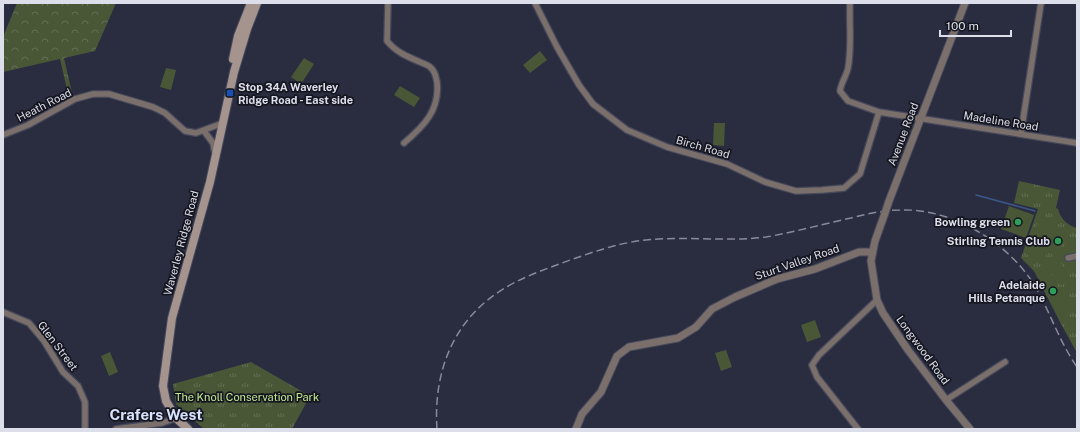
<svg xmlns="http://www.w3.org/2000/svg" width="1080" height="432" viewBox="0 0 1080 432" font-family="'Public Sans',sans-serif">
	<defs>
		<pattern id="forest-crowns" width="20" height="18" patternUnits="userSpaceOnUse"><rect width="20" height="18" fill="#495737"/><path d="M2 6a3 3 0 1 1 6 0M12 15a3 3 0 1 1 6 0" fill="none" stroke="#636f54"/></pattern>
		<pattern id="park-tufts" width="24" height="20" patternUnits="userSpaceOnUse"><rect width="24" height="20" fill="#495737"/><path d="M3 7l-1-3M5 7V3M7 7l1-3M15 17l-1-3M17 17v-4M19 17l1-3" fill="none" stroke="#636f54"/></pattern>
	</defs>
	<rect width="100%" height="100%" fill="#2a2d40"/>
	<!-- forest -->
	<path fill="url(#forest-crowns)" d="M17,3h99l-21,48 -31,7 9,39 -4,1 -9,-39 -57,13v-35z"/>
	<!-- park -->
	<path fill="url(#park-tufts)" d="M1019,181l41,9 -4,18 2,1c2,9 10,17 19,19v125l-17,-31 -26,-51 -13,-13 17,-49 -24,-6z
		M251,362l59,34 -18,33h-88l-28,-25 -3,-20z"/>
	<!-- pitch -->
	<path fill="#495737" d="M540,51l7,9 -17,13 -7,-8z
		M304,58l10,6 -13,20 -10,-7z
		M166,68l10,2 -5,20 -11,-3z
		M400,86l20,12 -6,9 -20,-12z
		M714,123h11l-1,23 -11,-1z
		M1009,206l25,9 -8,23 -25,-9z
		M1040,217l18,7 -7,18 -18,-7z
		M1057,230l9,3 -7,19 -10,-4z
		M1033,236l18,7 -7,18 -18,-7z
		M1060,262l9,19 -8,4 -9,-18z
		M1048,268l21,40 -11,6 -21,-40z
		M815,320l6,17 -14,5 -6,-17z
		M726,350l6,17 -11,4 -6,-18z
		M110,352l8,20 -9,4 -8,-20z"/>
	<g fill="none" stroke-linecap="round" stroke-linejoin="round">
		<!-- stream -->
		<path stroke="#3b5688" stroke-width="1.5" d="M976,195l59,16"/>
		<defs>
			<path id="minor" d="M388,3l-1,38c9,11 21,16 33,21 4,2 9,3 11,6 4,3 5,9 6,14 3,28 -13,44 -33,61
				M535,3l22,44 22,38 14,19 34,26 40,17 60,17 38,18 31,9 26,-1 22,-2 16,-14 19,-62
				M850,3c-1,22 2,44 -2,65 -2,9 -7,15 -8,23l8,10 31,11 198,31
				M204,131l9,12 2,10
				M1021,133l20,-130
				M3,135l25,-10 47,-26 18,-5h16l44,13 12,6 20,18 11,2 27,-10
				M1068,258l9,-2
				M3,312l26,11 15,18 19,31 15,14 7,16v27
				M946,400l59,-38
				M116,429l46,-6 14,-5
				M858,429l-41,-52 -5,-12 7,-10 58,-55"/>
			<path id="tertiary" d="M889,201l76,-198
				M885,213l-10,28 -4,20 6,39 6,13 25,37 38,50 24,29
				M576,429l6,-15 19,-22 16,-36 12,-9 49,-9 18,-11 16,-18 23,-12 42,-18 38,-10 44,-17h13"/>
			<path id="secondary" d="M233,59l5,-23 13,-33
				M188,429l-12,-11 -10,-17 -3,-15 9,-68 38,-136 24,-110 13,-43 10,-26"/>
		</defs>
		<!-- minor casing -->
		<use href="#minor" stroke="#46495b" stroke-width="8"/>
		<!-- tertiary casing -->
		<use href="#tertiary" stroke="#46495b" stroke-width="9"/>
		<!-- secondary casing -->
		<use href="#secondary" stroke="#46495b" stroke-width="10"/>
		<!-- minor -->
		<use href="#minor" stroke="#7a6f6b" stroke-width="5.5"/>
		<!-- tertiary -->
		<use href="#tertiary" stroke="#7a6f6b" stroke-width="7"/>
		<!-- secondary -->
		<use href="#secondary" stroke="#a5938d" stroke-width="8"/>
		<!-- rail -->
		<path stroke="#898b9b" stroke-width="1.5" stroke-dasharray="8 4" stroke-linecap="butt" d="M437,429c-4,-58 17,-111 68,-141 18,-11 38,-18 57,-25 28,-10 55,-20 84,-23 40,-4 80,2 120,-3 29,-5 57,-13 85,-19 16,-4 32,-8 49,-8 22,-1 45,5 64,14 31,15 59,39 75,69 13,25 22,51 38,74"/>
		<defs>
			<path id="tertiary-bridge" d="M885,213l4,-12"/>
		</defs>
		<!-- tertiary-bridge casing -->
		<use href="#tertiary-bridge" stroke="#46495b" stroke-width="9" stroke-linecap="butt"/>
		<!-- tertiary-bridge -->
		<use href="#tertiary-bridge" stroke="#7a6f6b" stroke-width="7"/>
	</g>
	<!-- markers -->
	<rect fill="#1a4fb4" stroke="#15161f" stroke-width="1.5" x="226" y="89" width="8" height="8" rx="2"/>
	<g fill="#2e9e5b" stroke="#15161f" stroke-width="1.5">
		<circle cx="1018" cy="222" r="4"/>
		<circle cx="1058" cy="241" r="4"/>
		<circle cx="1053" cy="291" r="4"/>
	</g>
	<g text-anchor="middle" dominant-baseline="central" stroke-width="3.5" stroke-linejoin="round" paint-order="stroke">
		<!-- poi labels -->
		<g font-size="11" font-weight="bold" fill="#dcdeea" stroke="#15161f" text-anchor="end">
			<text x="238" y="87" text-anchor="start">Stop 34A Waverley<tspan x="238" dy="13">Ridge Road - East side</tspan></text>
			<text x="1010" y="222">Bowling green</text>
			<text x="1050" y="241">Stirling Tennis Club</text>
			<text x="1045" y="285">Adelaide<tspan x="1045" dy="13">Hills Petanque</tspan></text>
		</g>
		<!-- street labels -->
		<g font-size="11" fill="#dcdeea" stroke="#15161f">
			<text transform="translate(44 105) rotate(-27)">Heath Road</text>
			<text transform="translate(1001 121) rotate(9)">Madeline Road</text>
			<text transform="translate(903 134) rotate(-69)">Avenue Road</text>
			<text transform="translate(703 147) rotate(16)">Birch Road</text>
			<text transform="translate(181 243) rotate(-75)">Waverley Ridge Road</text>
			<text transform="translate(797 262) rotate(-19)">Sturt Valley Road</text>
			<text transform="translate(58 346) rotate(53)">Glen Street</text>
			<text transform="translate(923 350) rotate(54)">Longwood Road</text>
		</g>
		<!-- park labels -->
		<g font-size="11" fill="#c1e892" stroke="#15161f">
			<text x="247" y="397">The Knoll Conservation Park</text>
		</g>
		<!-- district labels -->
		<g font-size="15" font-weight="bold" fill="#d8e3ff" stroke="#15161f">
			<text x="156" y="414">Crafers West</text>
		</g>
	</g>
	<!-- border -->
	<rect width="1080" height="432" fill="none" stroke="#dcdeea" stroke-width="8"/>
	<!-- scale -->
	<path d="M940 30v6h71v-6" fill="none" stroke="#dcdeea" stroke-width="2"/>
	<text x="946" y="30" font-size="12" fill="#dcdeea" stroke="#15161f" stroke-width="3" paint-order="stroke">100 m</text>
</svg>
